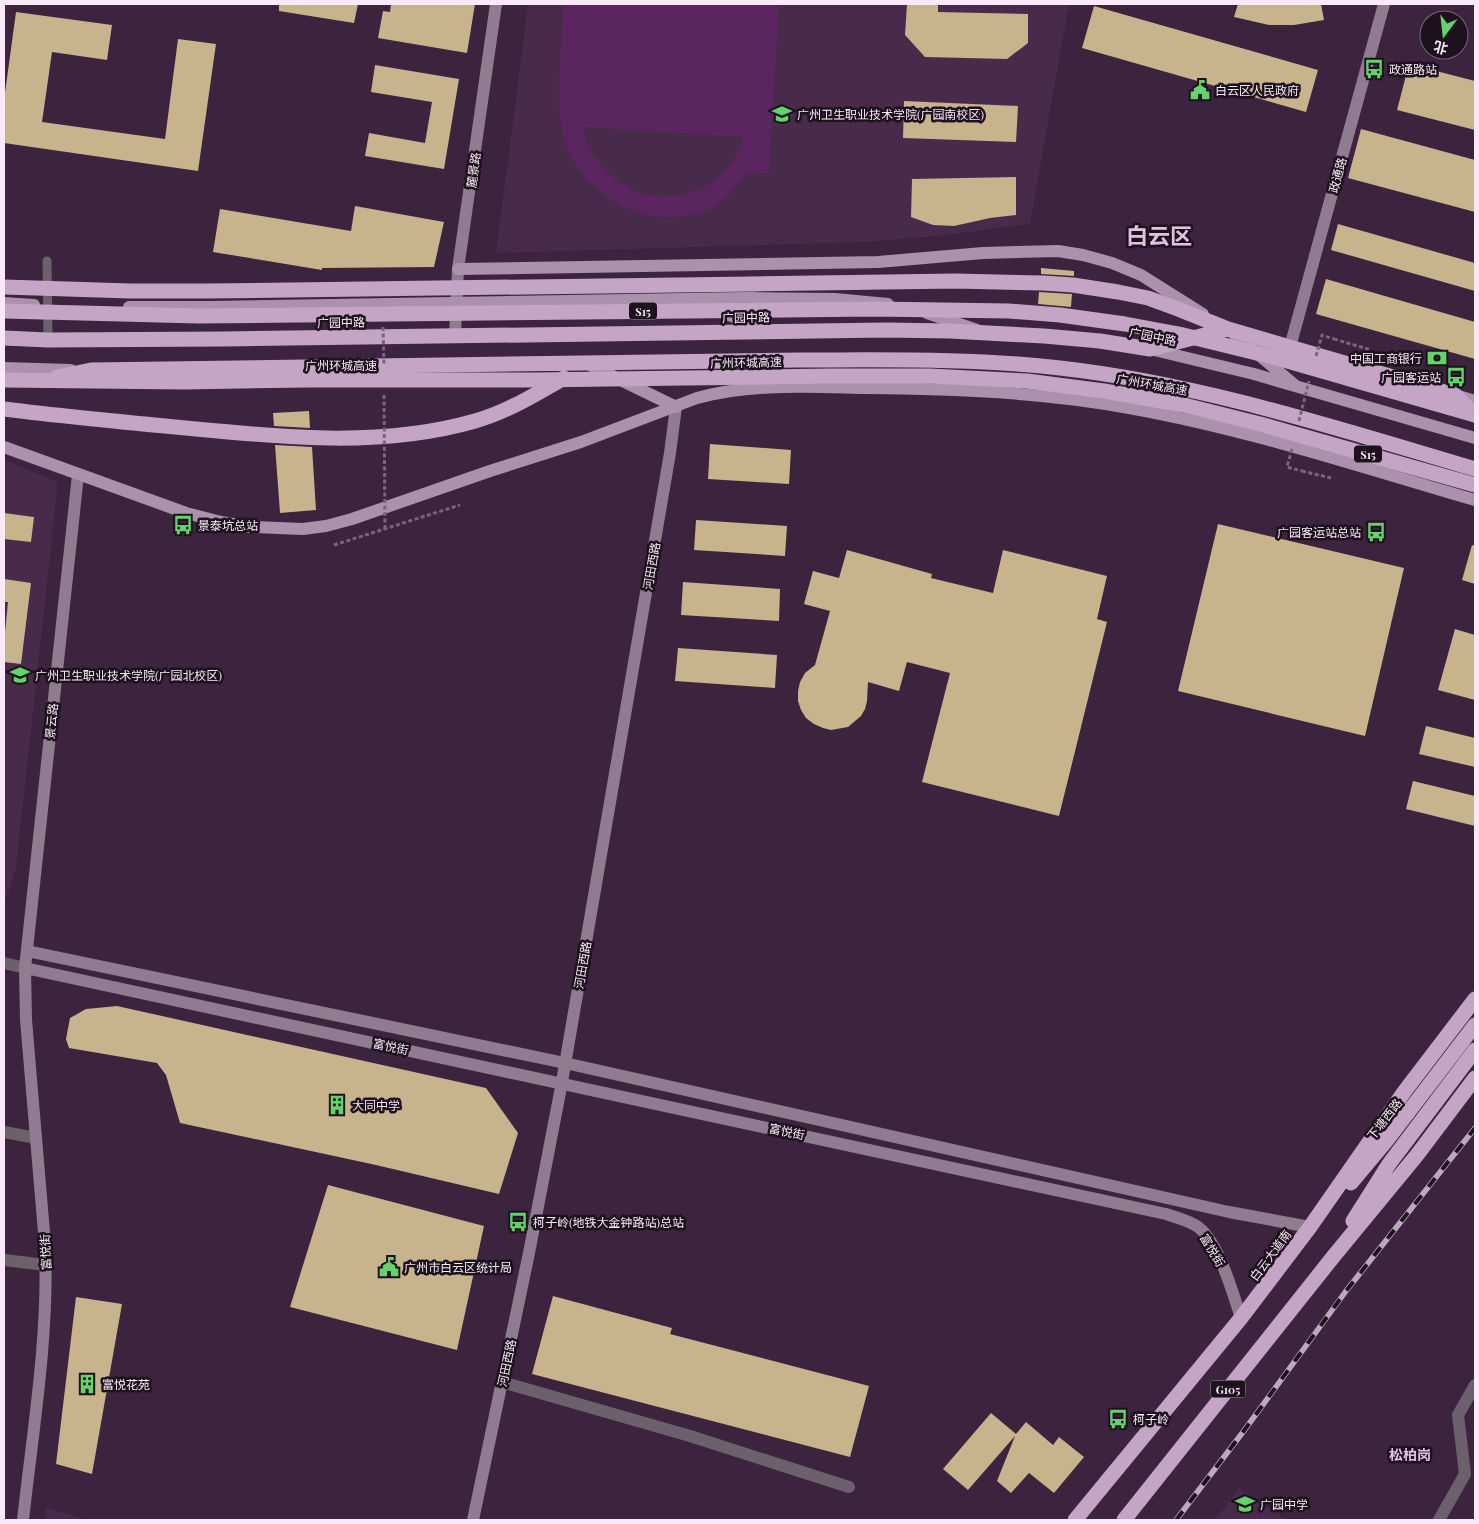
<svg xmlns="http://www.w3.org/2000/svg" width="1479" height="1524" viewBox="0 0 1479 1524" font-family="'Playfair Display','Noto Sans SC',serif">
	<rect width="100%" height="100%" fill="#3c233e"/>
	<!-- built -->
	<path fill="#482a4a" d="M528,4h541l-39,220 -84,11 -81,7 -369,11z
		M4,460l54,22 -42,386 -7,23 -5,9z
		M1239,1488l47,32h-71z
		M46,1507l41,13h-42z"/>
	<!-- green -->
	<path fill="#5b255f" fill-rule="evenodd" d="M563,4h216l-10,169 -25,1c-8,12 -16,23 -28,31 -8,6 -22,10 -32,11 -51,8 -103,-27 -119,-75 -8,-27 -6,-49 -5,-76 1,-20 2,-41 3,-61zM583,127l159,10c-1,4 -2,10 -4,14 -15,37 -62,53 -97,42 -16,-4 -27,-14 -38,-26 -11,-12 -18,-23 -20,-40z"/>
	<!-- building -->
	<path fill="#c7b38c" d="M279,4h79l-4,19 -75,-12z
		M391,4h84l-8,49 -89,-15 5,-27 7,1z
		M907,4h31v8l90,2v29l-21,16 -82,-2 -20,-22z
		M1238,4h83l3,16 -30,5h-25l-35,-8z
		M1094,6l224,64 -12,42 -224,-64z
		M16,12l96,13 -5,35 -55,-8 -10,70 123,17 13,-100 38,5 -18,127 -194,-28v-43z
		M1409,64l66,17v49l-78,-20z
		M375,65l84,14 -15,90 -79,-13 4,-23 56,10 7,-41 -61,-10z
		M904,101l114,5 -2,36 -113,-4z
		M1361,129l114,31v52l-127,-34z
		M1016,177v38l-26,3 -36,8 -21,-1 -22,-8 1,-38z
		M355,206l89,16 -10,45 -112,1v2l-109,-18 7,-43 131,22z
		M1338,224l137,39v28l-144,-41z
		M1041,268l33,3v5l-33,-2z
		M1326,279l149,43v37l-159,-45z
		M1039,292l33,2 -1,13 -33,-3z
		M309,411l1,17 -36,-2 -1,-13z
		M710,444l81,6 -2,34 -81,-5z
		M275,445l37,2 4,63 -36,3z
		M4,513l30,4 -3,25 -27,-3z
		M696,520l91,6 -2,30 -91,-6z
		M1218,524l186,44 -39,168 -187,-45z
		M1472,545l3,1v38l-13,-4z
		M847,550l85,24 -1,4 62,15 10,-43 104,26 -10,43 10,3 -48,194 -137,-34 28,-109 -43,-11 -8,29 -31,-9 -1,19 -2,8 -4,7 -13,11 -17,3 -8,-2 -9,-4 -8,-6 -5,-8 -3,-9v-10l2,-9 5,-9 10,-8 15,-54 -26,-7 9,-33 26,7z
		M4,579l27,4 -10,81 -17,-2v-20l4,-40h-4z
		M683,582l97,7 -1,32 -98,-6z
		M1455,629l20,6v65l-37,-10z
		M678,648l99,7 -2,33 -100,-7z
		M1426,726l49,12v29l-56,-13z
		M1413,781l62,15v30l-69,-17z
		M117,1006l369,82 32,45 -19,61 -123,-29 -196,-42 -14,-48 -9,-12 -88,-15 -3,-9 4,-21 16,-9z
		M328,1185l156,41 -27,124 -167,-43z
		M553,1296l119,32 -2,6 199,52 -19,71 -318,-83z
		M76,1297l46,7 -30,170 -36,-10z
		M991,1413l25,21 10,-12 27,23 6,-8 25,20 -30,36 -25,-20 -18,20 -14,-12 18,-45 -47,54 -25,-21z"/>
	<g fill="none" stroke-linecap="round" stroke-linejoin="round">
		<!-- path -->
		<path stroke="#7b657d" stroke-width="3" stroke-dasharray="4 2.5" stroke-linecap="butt" d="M1334,339l37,11
			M1302,471l29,7
			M334,545l126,-40"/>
		<!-- lane -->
		<path stroke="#6d606d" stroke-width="9" d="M47,261l1,79"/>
		<!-- street -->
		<path stroke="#6d606d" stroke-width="12" d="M4,963l21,5
			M4,1132l32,6
			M4,1260l42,5
			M502,1382l188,54 159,51
			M1439,1520l26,-46 -7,-59 17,-30"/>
		<!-- secondary -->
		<path stroke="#907c91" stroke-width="12" d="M455,336l3,-67 38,-265
			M1290,347l94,-343
			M27,951l538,112 664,149 81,15
			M25,968l1141,246c9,3 20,6 29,11 23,13 38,69 46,93
			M23,1520c10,-91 26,-184 22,-276l-19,-224 -1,-52 53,-493
			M473,1520l56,-267 33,-171 108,-629 6,-46"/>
		<!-- primary -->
		<path stroke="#ab91ac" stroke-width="12" d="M458,269l420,-7 105,-9 75,-2 25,4 29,8 29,12 62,39
			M4,303l30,2
			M129,307h81l534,-9 91,1 53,5
			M722,312l43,18
			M927,313l50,17
			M1229,330l67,56
			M1150,349l104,25 221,64
			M588,364l88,43
			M4,368l67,2
			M1455,395l20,6
			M4,447l182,66 35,9 30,5 52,2 23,-3 26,-7 138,-48 91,-29 116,-44c53,-15 115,-11 170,-10 88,1 175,4 262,20 118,21 232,59 346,92"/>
		<!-- highway -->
		<path stroke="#c4a5c5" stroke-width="15" d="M752,284l204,-3 87,2 30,2 45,7 30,6 30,11 50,20 227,66 20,20
			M4,338l44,2 176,-1 662,-9 64,1 94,5 56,5 50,8 78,-20
			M57,377l34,-7 708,-10c87,0 175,-2 261,8 142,16 279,61 415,101
			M4,409c64,8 128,14 192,20 93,9 189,18 279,-8 32,-9 61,-27 89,-43
			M1351,1183l36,-43 88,-115
			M1353,1221l36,-57 86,-114
			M1075,1520l166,-202 69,-91 94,-135 71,-93
			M1124,1520l209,-263 84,-102 58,-77"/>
		<defs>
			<path id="rail" d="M1176,1520l67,-88 103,-141 129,-163"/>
		</defs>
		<!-- rail casing -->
		<use href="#rail" stroke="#bca9bd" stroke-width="5.5"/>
		<!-- rail -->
		<use href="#rail" stroke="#1d111d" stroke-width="4" stroke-dasharray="11" stroke-linecap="butt"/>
		<!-- path-bridge -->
		<path stroke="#7b657d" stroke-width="3" stroke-dasharray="4 2.5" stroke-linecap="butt" d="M383,327l1,39
			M1316,356l6,-21 12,4
			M384,395l1,134
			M1299,421l10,-40
			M1292,449l-5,18 15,4"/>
		<!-- highway-bridge -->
		<path stroke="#c4a5c5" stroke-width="15" d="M4,287l126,4h78l544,-7
			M4,311l194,5 677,-7 134,2 51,4 65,9 54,10 98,24 198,57
			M4,380l179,2 123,-2h227l296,-4h101l97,5 77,10 80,14 76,19 215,61"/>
	</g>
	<!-- icons -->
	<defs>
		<symbol id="bus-bare" viewBox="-9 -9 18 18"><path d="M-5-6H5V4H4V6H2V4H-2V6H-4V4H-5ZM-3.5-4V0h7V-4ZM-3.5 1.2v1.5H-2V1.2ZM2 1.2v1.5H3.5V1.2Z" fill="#62d469" stroke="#1d111d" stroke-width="2.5" paint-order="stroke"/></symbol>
		<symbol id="civic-bare" viewBox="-9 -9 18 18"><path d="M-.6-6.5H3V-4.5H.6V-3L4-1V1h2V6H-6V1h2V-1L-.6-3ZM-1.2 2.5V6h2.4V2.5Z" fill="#62d469" stroke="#1d111d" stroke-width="2.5" paint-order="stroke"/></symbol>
		<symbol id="university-bare" viewBox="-9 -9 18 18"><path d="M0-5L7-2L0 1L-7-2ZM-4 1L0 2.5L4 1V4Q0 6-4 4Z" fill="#62d469" stroke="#1d111d" stroke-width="2.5" paint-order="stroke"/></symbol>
		<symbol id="bank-bare" viewBox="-9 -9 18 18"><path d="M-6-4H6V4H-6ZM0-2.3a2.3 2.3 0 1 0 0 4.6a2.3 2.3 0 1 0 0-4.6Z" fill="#62d469" stroke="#1d111d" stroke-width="2.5" paint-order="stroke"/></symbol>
		<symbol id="building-bare" viewBox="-9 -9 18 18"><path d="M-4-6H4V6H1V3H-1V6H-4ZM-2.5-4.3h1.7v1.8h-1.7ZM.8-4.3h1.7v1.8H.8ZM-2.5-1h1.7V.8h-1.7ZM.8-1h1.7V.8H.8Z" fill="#62d469" stroke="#1d111d" stroke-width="2.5" paint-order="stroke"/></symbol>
		<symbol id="school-bare" viewBox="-9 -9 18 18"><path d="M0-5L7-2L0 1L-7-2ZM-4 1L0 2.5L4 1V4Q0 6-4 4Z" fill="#62d469" stroke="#1d111d" stroke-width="2.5" paint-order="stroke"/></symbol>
	</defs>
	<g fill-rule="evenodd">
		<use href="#bus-bare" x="1360" y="55" width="28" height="28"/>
		<use href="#civic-bare" x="1186" y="76" width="28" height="28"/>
		<use href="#university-bare" x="768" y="100" width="28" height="28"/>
		<use href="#bank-bare" x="1423" y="344" width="28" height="28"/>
		<use href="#bus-bare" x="1442" y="363" width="28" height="28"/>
		<use href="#bus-bare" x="169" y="511" width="28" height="28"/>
		<use href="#bus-bare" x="1362" y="518" width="28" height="28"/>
		<use href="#university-bare" x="6" y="661" width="28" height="28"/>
		<use href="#building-bare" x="323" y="1091" width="28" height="28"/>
		<use href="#bus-bare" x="504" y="1208" width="28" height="28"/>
		<use href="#civic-bare" x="375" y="1253" width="28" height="28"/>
		<use href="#building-bare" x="73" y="1370" width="28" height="28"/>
		<use href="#bus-bare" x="1104" y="1405" width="28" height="28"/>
		<use href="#school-bare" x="1231" y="1490" width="28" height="28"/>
	</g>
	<g text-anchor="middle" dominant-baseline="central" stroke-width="5" stroke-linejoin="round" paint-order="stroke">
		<!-- shield labels -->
		<g fill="#1d111d" stroke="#b7a8b8" stroke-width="1">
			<rect x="629" y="302.5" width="28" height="17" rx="4"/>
			<rect x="1354" y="445.5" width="28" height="17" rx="4"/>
			<rect x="1210.5" y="1380.5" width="35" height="17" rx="4"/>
		</g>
		<g font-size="11" font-weight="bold" fill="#f9e9fa">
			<text x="643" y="311">S15</text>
			<text x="1368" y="454">S15</text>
			<text x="1228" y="1389">G105</text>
		</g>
		<!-- poi labels -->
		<g font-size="12" fill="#f9e9fa" stroke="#1d111d" text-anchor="start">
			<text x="1389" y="69">政通路站</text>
			<text x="1215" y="90">白云区人民政府</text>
			<text x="797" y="114">广州卫生职业技术学院(广园南校区)</text>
			<text x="1422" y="358" text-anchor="end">中国工商银行</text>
			<text x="1441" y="377" text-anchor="end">广园客运站</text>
			<text x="198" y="525">景泰坑总站</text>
			<text x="1361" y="532" text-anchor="end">广园客运站总站</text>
			<text x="35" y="675">广州卫生职业技术学院(广园北校区)</text>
			<text x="352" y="1105">大同中学</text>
			<text x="533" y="1222">柯子岭(地铁大金钟路站)总站</text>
			<text x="404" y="1267">广州市白云区统计局</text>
			<text x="102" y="1384">富悦花苑</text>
			<text x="1133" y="1419">柯子岭</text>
			<text x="1260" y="1504">广园中学</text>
		</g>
		<!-- street labels -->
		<g font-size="12" fill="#f9e9fa" stroke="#1d111d">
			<text transform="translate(473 170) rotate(-82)">麓景路</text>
			<text transform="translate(1337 175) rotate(-75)">政通路</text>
			<text transform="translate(746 317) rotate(-1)">广园中路</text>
			<text transform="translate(341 322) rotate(-1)">广园中路</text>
			<text transform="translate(1153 336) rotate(11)">广园中路</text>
			<text transform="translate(746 362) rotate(-1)">广州环城高速</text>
			<text x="341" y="365">广州环城高速</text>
			<text transform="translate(1152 384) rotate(10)">广州环城高速</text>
			<text transform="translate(651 566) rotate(-80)">河田西路</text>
			<text transform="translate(51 721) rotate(-84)">景云路</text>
			<text transform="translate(582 965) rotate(-80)">河田西路</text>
			<text transform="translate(391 1046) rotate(12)">富悦街</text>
			<text transform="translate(1384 1119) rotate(-52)">下塘西路</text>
			<text transform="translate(787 1131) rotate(12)">富悦街</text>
			<text transform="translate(1213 1250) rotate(59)">富悦街</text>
			<text transform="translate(45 1252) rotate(-93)">富悦街</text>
			<text transform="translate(1270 1255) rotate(-53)">白云大道南</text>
			<text transform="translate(506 1363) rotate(-78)">河田西路</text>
		</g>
		<!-- neighbourhood labels -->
		<g font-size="14" font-weight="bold" fill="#e1c1e2" stroke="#1d111d">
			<text x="1410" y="1454">松柏岗</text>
		</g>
		<!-- town labels -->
		<g font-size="22" font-weight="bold" fill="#e1c1e2" stroke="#1d111d">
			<text x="1159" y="235">白云区</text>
		</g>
	</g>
	<!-- border -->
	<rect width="1479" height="1524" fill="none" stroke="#f9e9fa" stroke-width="10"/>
	<!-- north arrow -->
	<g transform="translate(1444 35) rotate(195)"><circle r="24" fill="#1d111d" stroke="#756775"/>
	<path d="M0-4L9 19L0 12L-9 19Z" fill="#62d469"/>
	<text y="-8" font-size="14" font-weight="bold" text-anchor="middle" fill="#f9e9fa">北</text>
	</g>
</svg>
